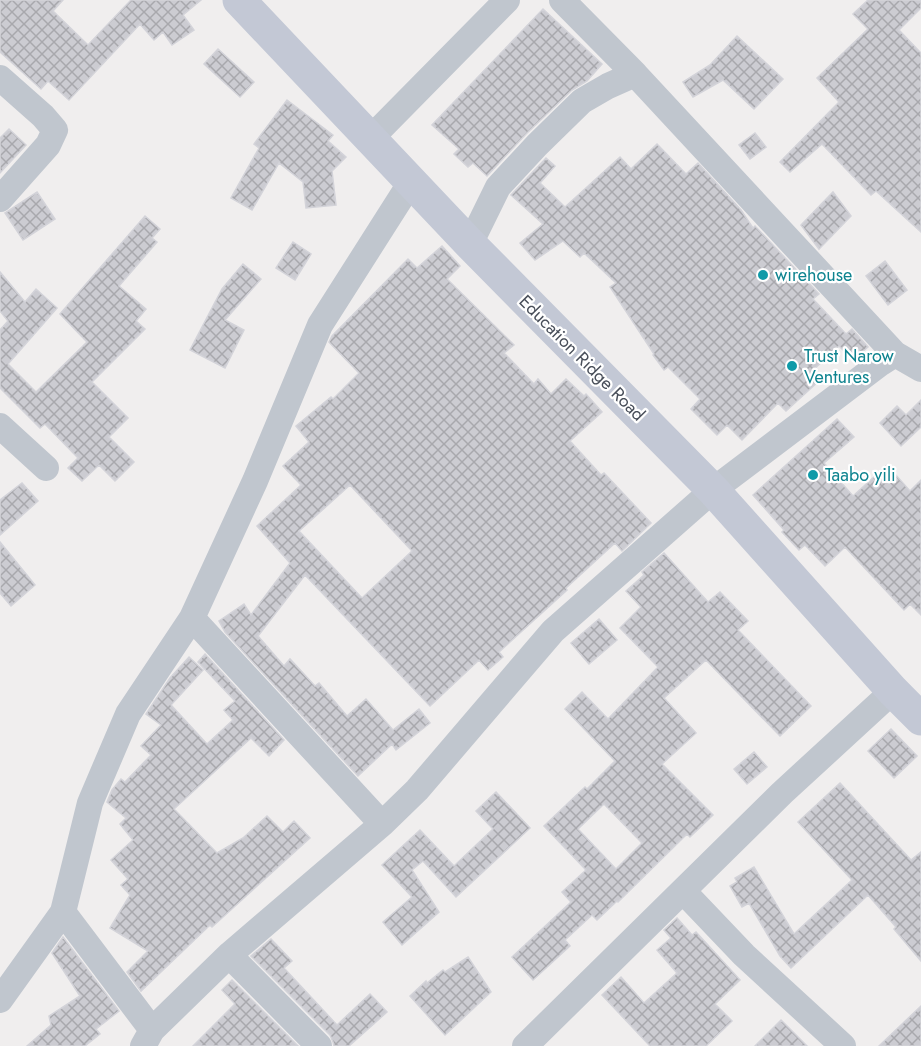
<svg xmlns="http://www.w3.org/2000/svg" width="921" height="1046" viewBox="0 0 921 1046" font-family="Jost,sans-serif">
	<defs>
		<pattern id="building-cross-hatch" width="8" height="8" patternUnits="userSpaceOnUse" patternTransform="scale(1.5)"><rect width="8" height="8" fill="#ccccd2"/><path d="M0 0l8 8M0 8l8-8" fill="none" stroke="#a8a8ad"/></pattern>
	</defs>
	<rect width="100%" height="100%" fill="#f0eeee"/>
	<!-- building -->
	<path fill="url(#building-cross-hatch)" stroke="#d3d3d9" stroke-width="1.5" fill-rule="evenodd" d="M0,0h63l-10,11 35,34 43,-45h70l-18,15 11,15 -22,15 -9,-13 -9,8 -14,-16 -71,76 -21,-19 -7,8 -41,-37z
		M868,0h53v8l-22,22 22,23v179l-45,-41 -5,4 -49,-51 -32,28 -10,-10 59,-60 -22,-24 51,-49 -15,-15z
		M543,9l59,55 -15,17 -15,9 -46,44 -39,42 -14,-13 -5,4 -14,-13 5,-5 -27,-24z
		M737,36l46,43 -29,30 -31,-29 -30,17 -10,-15 27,-17z
		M218,49l36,33 -14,15 -36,-33z
		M287,100l46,35 -5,6 18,16 -14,14 4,34 -30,3 -3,-26 -24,-19 -27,47 -21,-12 28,-50 -5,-4z
		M9,129l17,16 -26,28v-35z
		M755,133l11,14 -16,12 -11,-14z
		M657,144l29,30 12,-11 43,47 12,18 2,-2 64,68 -6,5 33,35 6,-5 16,18 -15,13 -14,-14 -27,25 8,9 -34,31 -8,-8 -36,37 -15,-15 -10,10 -26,-26 9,-10 -32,-32 -4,3 -11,-15 1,-1 -44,-67 6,-4 -32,-30 -4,4 -17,-16 -28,19 -15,-17 23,-19 -32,-29 35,-37 9,8 -15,17 25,24 55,-50 11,12z
		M37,192l18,27 -32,21 -18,-27z
		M833,192l18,24 -32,33 -18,-24z
		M145,216l15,13 -8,9 5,4 -38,44 27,23 -10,12 9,8 -53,53 36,36 -19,19 25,25 -19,19 -16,-16 -17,16 -14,-13 10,-10 -33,-34 -5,4 -40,-40v-58l8,-9 -8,-10v-39l25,30 11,-13 21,19 -49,56 28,28 51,-50 -27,-28z
		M293,242l18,12 -16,26 -19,-12z
		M442,246l18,20 -13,13 67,66 -10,8 30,31 4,-5 13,15 15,-15 18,17 2,-2 16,18 -32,29 31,34 3,-2 47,50 -29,28 -7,-8 -49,45 1,2 -68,62 4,5 -15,13 -9,-10 -49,46 -125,-131 -47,61 26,30 6,-7 25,27 4,-3 28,33 19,-17 27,31 26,-21 11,14 -34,27 -4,-6 -34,32 -133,-144 -6,-11 25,-17 7,11 39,-52 -33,-37 44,-41 -18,-19 26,-24 -13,-16 35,-29 2,2 26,-26 -30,-31 3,-6 76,-77 9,9zM350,485l62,66 -50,47 -63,-67z
		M885,261l22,29 -19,15 -22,-29z
		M243,264l18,15 -36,41 19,10 -19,38 -35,-18 32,-61z
		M921,400v27l-20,19 -21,-23 17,-17 9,9z
		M837,419l17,18 -30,26 29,33 34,-31 23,26 11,-11v135l-11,-11 -6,6 -59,-63 -20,19 -20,-21 -6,5 -17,-18 2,-2 -31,-35z
		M22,483l16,18 -38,34v-35z
		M0,542l35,43 -24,21 -11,-13z
		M664,553l44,49 12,-10 28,29 -10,9 73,76 -31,30 -74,-76 -42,38 32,35 -34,31 51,51 -23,22 -3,-3 -69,68 -1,-1 -20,19 -5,-5 -27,25 5,6 -37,34 -21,-23 59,-55 -9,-10 24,-22 -42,-44 41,-39 2,2 28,-28 -50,-52 17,-17 26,27 50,-52 -38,-39 21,-21 -15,-16 18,-16 -2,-3zM604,804l38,39 -26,26 -38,-40z
		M599,619l18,21 -28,24 -18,-21z
		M205,654l79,86 -15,16 -18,-18 -77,71 43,44 26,-15 24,-22 16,16 11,-11 16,17 -98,89 -2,-2 -69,66 -14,-19 21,-21 -38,-23 20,-33 -9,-10 7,-6 -17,-19 22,-20 -13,-16 6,-6 -19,-16 5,-12 9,-11 4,3 26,-27 -10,-9 20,-21 -15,-11 24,-36 19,-21 14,13 -32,35 36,39 26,-24 -9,-10 11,-9 -37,-39z
		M891,729l26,27 -23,22 -26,-27z
		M754,752l13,15 -20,17 -13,-15z
		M840,783l71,77 10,-8v109l-27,-32 2,-2 -28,-32 -77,73 -11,-12 -31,-53 -7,4 -12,-21 7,-4 -2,-4 19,-11 40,67 58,-54 -54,-58z
		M496,792l34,36 -74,69 -33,-36 -11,9 27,42 -37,33 -19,-23 29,-25 -30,-32 38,-35 34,36 39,-37 -17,-18z
		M677,918l15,17 4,-3 44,48 -25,24 17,17 -26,25h-56l-48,-51 19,-18 23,26 33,-30 -20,-23 14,-12 -7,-8z
		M63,937l56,74 -23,18 4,5 -15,12h-58l24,-21 -2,-9 31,-20 -28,-43z
		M271,939l21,22 -8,7 53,57 33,-31 17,18 -38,34h-15l-1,-4 -3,-7 -79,-79z
		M468,957l23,35 -46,43 -35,-39 16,-15 1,2 16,-13 2,2z
		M232,980l66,66h-105l42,-42 -13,-14z
		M921,1006v40h-42z
		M781,1020l26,26h-52z"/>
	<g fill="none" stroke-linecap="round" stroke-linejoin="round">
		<!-- street -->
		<path stroke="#c0c6ce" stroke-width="26" d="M562,0l73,74 260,280 26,15
			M0,78l43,38 12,14 -7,15 -48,54
			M370,139l137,-139
			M470,244l28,-57 39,-42 45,-44 26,-15 27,-12
			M0,426l46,42
			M192,618l190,206
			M683,891l61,64 99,91
			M63,912l89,118
			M229,955l90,91
			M0,1000l63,-88 27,-109 38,-89 64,-96 63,-137 65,-156 91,-143
			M143,1046l9,-16 77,-75 153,-131 35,-34 136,-159 160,-141 168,-127 14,-9
			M525,1046l257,-253 111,-102"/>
		<!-- secondary -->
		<path stroke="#c3c8d5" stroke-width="33" d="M239,0l231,244 243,246 180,201 28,28"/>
	</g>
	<!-- markers -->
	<g fill="#0f9aa8" stroke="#fff" stroke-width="2">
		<circle cx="763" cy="275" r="6"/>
		<circle cx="792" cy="366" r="6"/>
		<circle cx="813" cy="475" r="6"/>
	</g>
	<g text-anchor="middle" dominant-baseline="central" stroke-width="4.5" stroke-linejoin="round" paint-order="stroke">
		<!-- culture labels -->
		<g font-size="18" fill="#0d838f" stroke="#fff" text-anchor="start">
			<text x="775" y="275">wirehouse</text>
			<text x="804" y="356">Trust Narow<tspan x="804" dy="21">Ventures</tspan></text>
			<text x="825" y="475">Taabo yili</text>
		</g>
		<!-- street labels -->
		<g font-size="18" fill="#484e59" stroke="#fff">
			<text transform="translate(582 358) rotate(45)">Education Ridge Road</text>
		</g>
	</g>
</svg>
